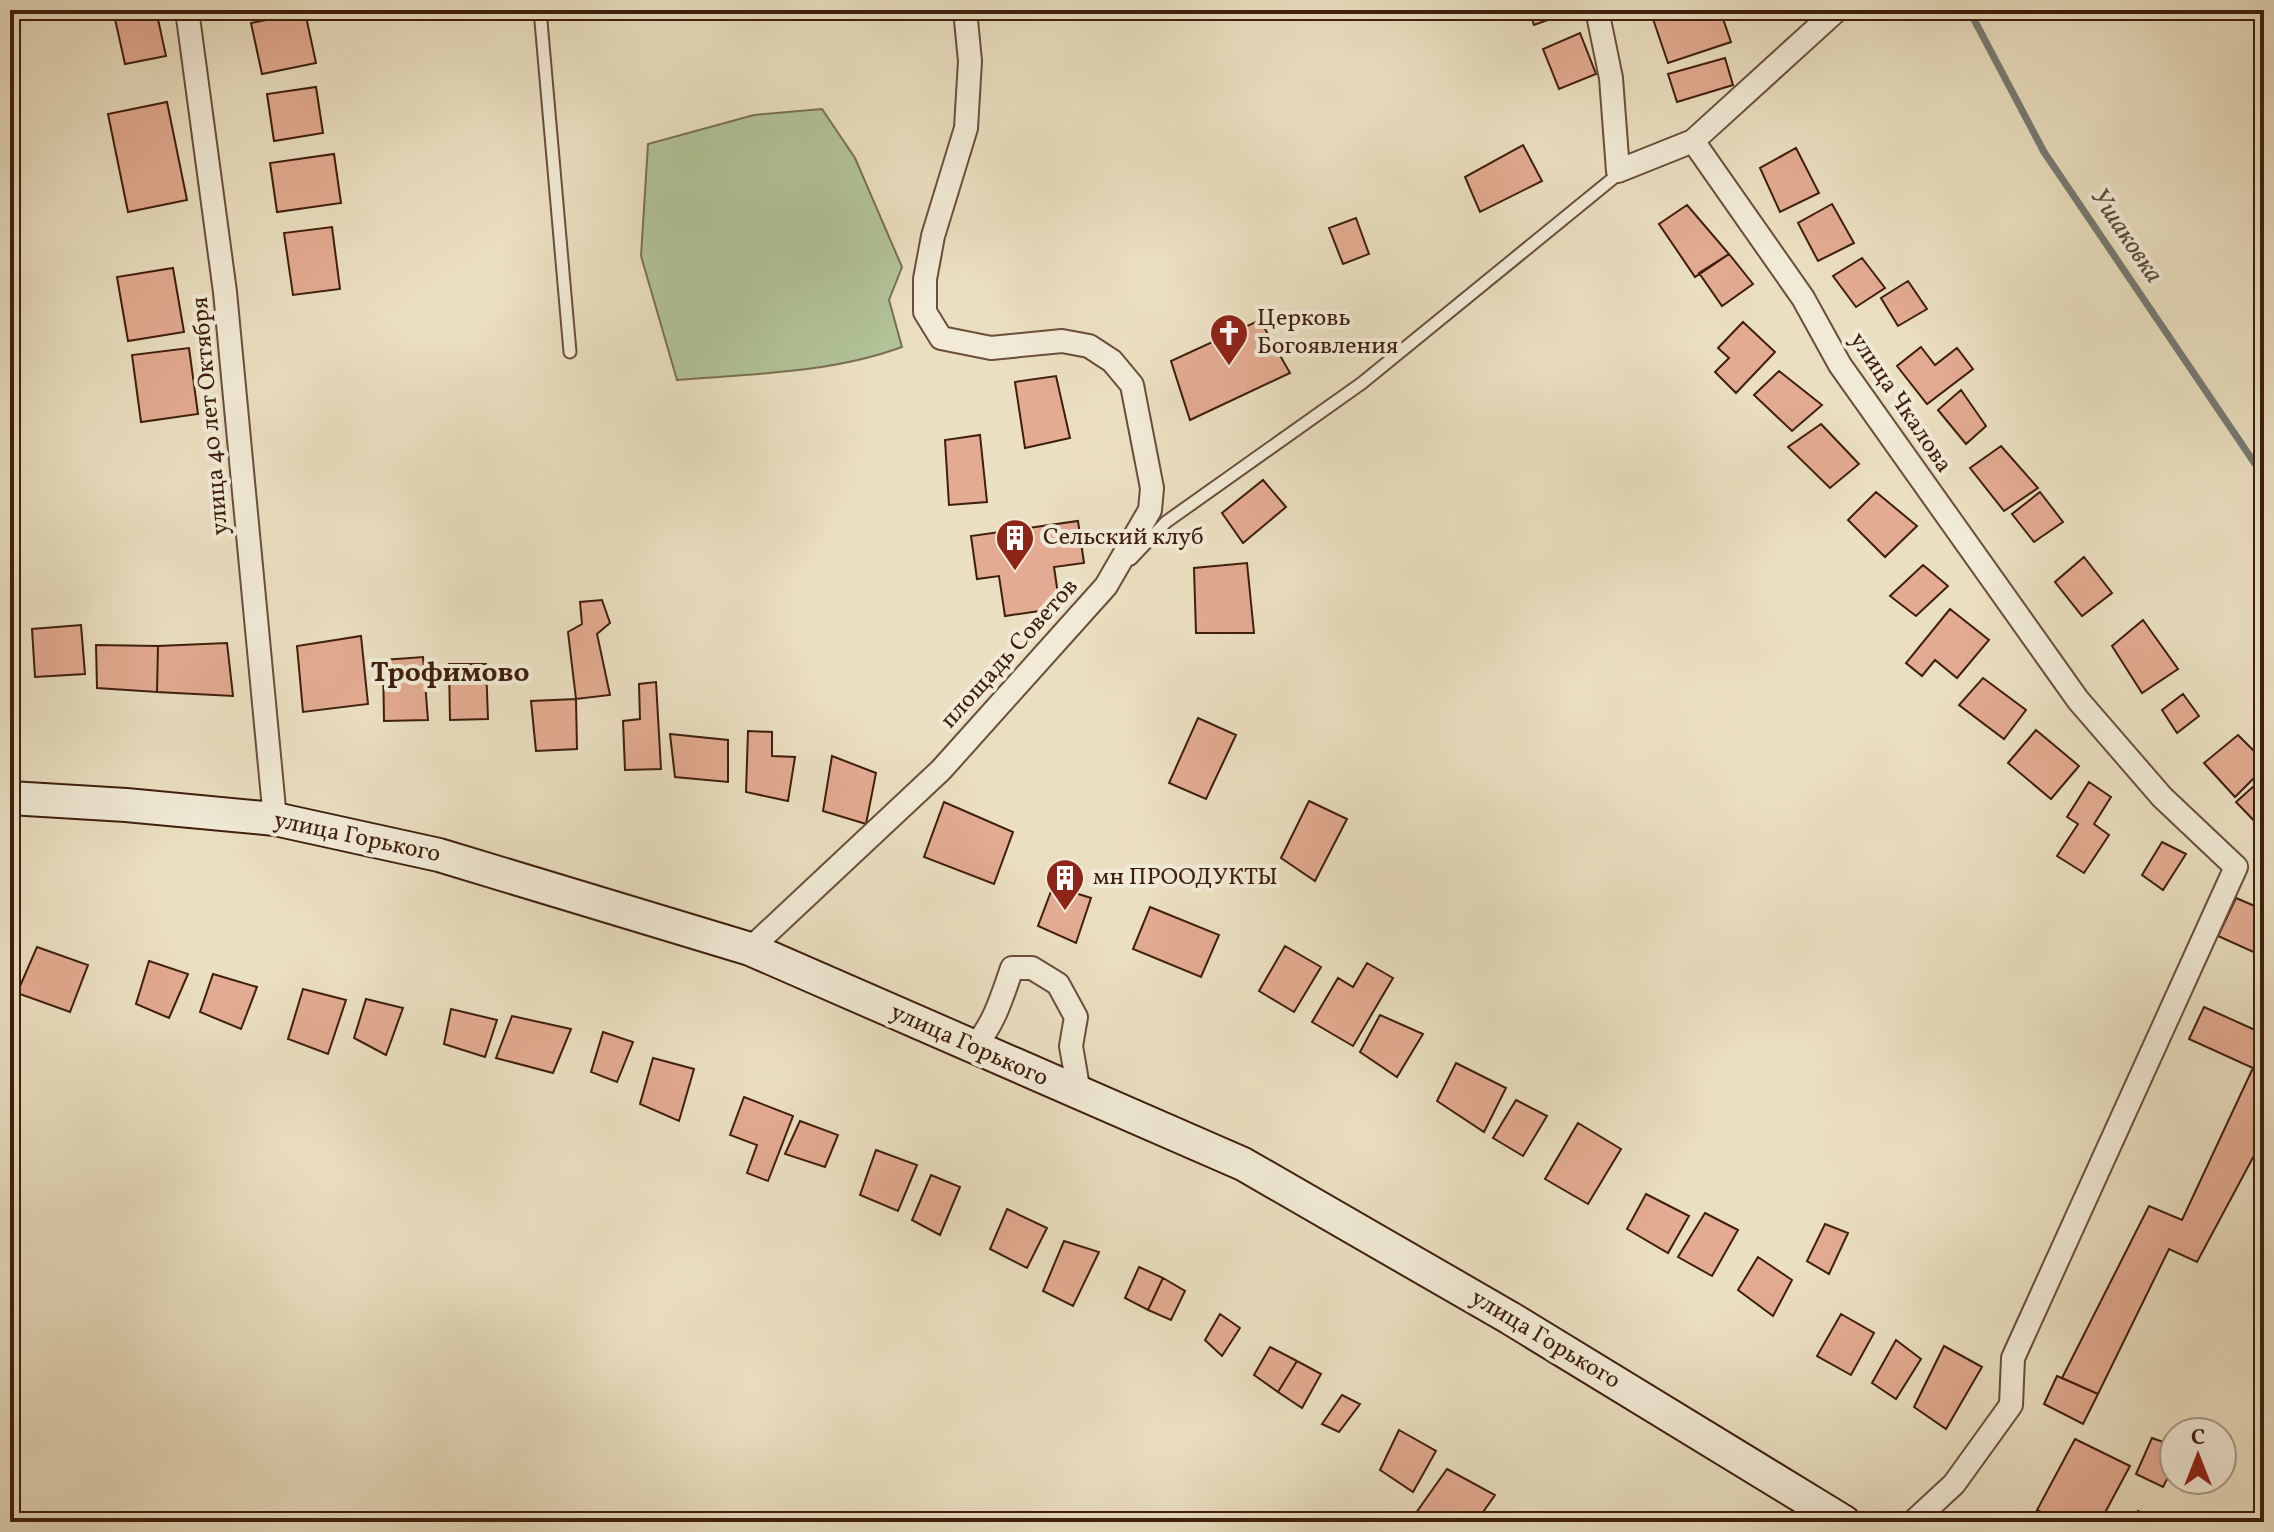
<svg xmlns="http://www.w3.org/2000/svg" width="2274" height="1532" viewBox="0 0 2274 1532" font-family="Vollkorn,serif">
	<rect width="100%" height="100%" fill="#eadfc0"/>
	<filter id="stains"><feTurbulence type="fractalNoise" baseFrequency=".0025" numOctaves="4"/><feColorMatrix values="0 0 0 0 .2 0 0 0 0 .09 0 0 0 0 .02 0 0 0 .5 -.17"/></filter>
	<radialGradient id="worn" r=".72"><stop offset=".6" stop-color="#630" stop-opacity="0"/><stop offset="1" stop-color="#630" stop-opacity=".3"/></radialGradient>
	<!-- green -->
	<path fill="#b1c397" stroke="#787052" stroke-width="2" d="M822,109l33,49 47,109 -13,33 13,47c-71,26 -150,27 -225,33l-36,-124 7,-112 106,-29z"/>
	<g fill="none" stroke-linecap="round" stroke-linejoin="round">
		<!-- stream -->
		<path stroke="#767c75" stroke-width="7" d="M1969,10l75,142 220,325"/>
	</g>
	<!-- building -->
	<path fill="#e3ab91" stroke="#3f1e0d" stroke-width="2" d="M113,10h43l10,46 -41,8z
		M1529,10h46l-41,15z
		M1681,10h39l11,32 -63,21 -15,-44z
		M305,12l11,51 -54,11 -11,-51z
		M1580,33l16,41 -37,15 -16,-40z
		M1725,58l8,27 -56,17 -9,-28z
		M316,87l7,46 -49,8 -7,-47z
		M167,102l20,98 -59,12 -20,-98z
		M1523,145l19,36 -62,31 -15,-35z
		M1796,148l23,45 -39,19 -20,-44z
		M334,154l7,49 -64,9 -7,-49z
		M1832,204l22,39 -36,18 -20,-38z
		M1687,205l42,49 -34,23 -36,-53z
		M1356,218l13,36 -26,10 -14,-36z
		M332,227l8,62 -47,6 -9,-62z
		M1729,254l24,30 -31,22 -23,-33z
		M1862,258l23,30 -29,19 -23,-31z
		M173,268l11,64 -56,9 -11,-64z
		M1908,281l19,28 -29,17 -17,-28z
		M1260,320l30,53 -100,47 -19,-59z
		M1743,322l32,30 -39,41 -21,-21 14,-14 -11,-10z
		M1921,347l14,18 22,-17 16,21 -46,35 -30,-38z
		M189,348l9,66 -57,8 -9,-67z
		M1779,371l43,34 -30,26 -38,-36z
		M1056,376l14,62 -45,10 -10,-66z
		M1961,390l25,36 -20,18 -28,-34z
		M1821,424l38,40 -29,24 -42,-41z
		M980,435l7,67 -38,3 -4,-65z
		M2001,446l37,42 -34,23 -34,-43z
		M1263,480l23,27 -43,36 -21,-30z
		M1876,492l41,34 -32,31 -37,-37z
		M2040,492l23,30 -29,20 -22,-28z
		M1078,521l6,42 -30,4 6,41 -55,8 -6,-40 -22,3 -6,-43z
		M2084,557l28,36 -30,23 -27,-34z
		M1247,563l7,70h-58l-2,-65z
		M1923,565l25,21 -32,30 -26,-20z
		M602,600l8,23 -13,11 13,61 -34,4 -8,-67 14,-8 -2,-22z
		M1950,609l39,31 -32,38 -22,-18 -13,16 -16,-13z
		M2143,620l35,49 -36,24 -30,-47z
		M81,625l4,49 -50,3 -3,-48z
		M361,636l7,68 -65,8 -6,-66z
		M227,643l6,53 -76,-4 1,-46z
		M96,645l62,1 -1,46 -60,-4z
		M423,657l5,63 -44,1 -1,-61z
		M449,664h37l2,55 -38,1z
		M1983,678l43,32 -22,29 -45,-34z
		M656,682l5,87 -36,1 -2,-49 17,-2 -1,-35z
		M2183,694l16,22 -22,17 -15,-23z
		M576,699l1,50 -41,2 -5,-50z
		M1198,718l38,17 -30,64 -37,-16z
		M2036,730l43,36 -28,33 -43,-36z
		M748,731l24,1v24l23,1 -7,44 -42,-9z
		M670,734l58,6v42l-53,-5z
		M2238,735l26,26v7l-29,29 -31,-34z
		M832,756l44,17 -10,51 -43,-13z
		M2264,777v51l-1,2 -27,-28z
		M2089,782l22,15 -17,27 15,11 -25,38 -27,-17 21,-32 -11,-7z
		M1309,801l38,18 -32,62 -34,-23z
		M944,802l69,30 -19,52 -70,-27z
		M2162,842l24,12 -23,36 -21,-15z
		M1053,886l38,12 -15,45 -38,-17z
		M2236,898l28,12v35l-4,10 -42,-19z
		M1150,907l69,28 -18,42 -68,-28z
		M1285,946l36,21 -27,45 -35,-21z
		M37,947l51,18 -18,47 -53,-19z
		M149,961l39,13 -19,44 -33,-14z
		M1367,963l26,15 -40,68 -41,-24 26,-44 15,9z
		M213,974l44,13 -16,42 -41,-17z
		M303,989l43,11 -18,54 -40,-15z
		M366,999l37,9 -17,47 -32,-17z
		M2204,1007l60,27v103l-67,125 -28,-13 -71,145 -36,-16 87,-172 33,14 71,-152 -64,-29z
		M451,1009l46,11 -12,37 -41,-13z
		M1380,1015l43,19 -26,43 -37,-25z
		M512,1016l59,13 -18,44 -57,-15z
		M603,1032l30,10 -16,40 -26,-10z
		M653,1058l41,11 -15,52 -39,-17z
		M1456,1063l50,25 -22,44 -47,-31z
		M744,1097l49,19 -25,65 -21,-8 10,-28 -27,-10z
		M1516,1100l31,16 -24,40 -30,-18z
		M800,1121l38,14 -13,32 -40,-13z
		M1578,1123l43,26 -33,55 -43,-25z
		M876,1150l41,15 -19,46 -38,-16z
		M931,1175l29,12 -20,48 -28,-15z
		M1646,1194l43,22 -21,37 -41,-24z
		M1007,1209l40,19 -20,40 -37,-19z
		M1705,1213l33,17 -26,46 -34,-19z
		M1825,1224l23,9 -19,41 -22,-13z
		M1064,1241l35,11 -26,54 -30,-15z
		M1758,1257l34,23 -19,36 -35,-26z
		M1139,1267l24,11 -15,32 -23,-12z
		M1163,1278l22,13 -14,29 -23,-10z
		M1220,1314l20,14 -18,28 -17,-16z
		M1841,1314l33,19 -23,42 -34,-19z
		M1896,1340l25,19 -25,40 -24,-16z
		M1944,1346l38,21 -36,62 -32,-22z
		M1270,1347l27,14 -19,31 -24,-17z
		M1297,1361l24,13 -19,34 -24,-16z
		M2057,1376l41,18 -15,30 -39,-20z
		M1342,1395l18,9 -21,28 -17,-8z
		M1399,1430l37,21 -23,41 -33,-22z
		M2152,1438l22,8v20l-11,21 -27,-13z
		M2075,1439l55,27 -30,56h-41l-22,-12z
		M1447,1469l48,26 -19,27h-62l-3,-2z
		M2138,1511l26,11h-31z"/>
	<g fill="none" stroke-linecap="round" stroke-linejoin="round">
		<defs>
			<path id="lane" d="M540,10l30,342
				M1131,559l35,-37 196,-139 260,-212"/>
			<path id="street" d="M187,10l38,282 50,527
				M1597,10l14,68 7,93 75,-30 110,157 37,67 238,335 84,97 74,70 -223,491 -2,47 -57,79 -41,38
				M10,11l3,-1
				M1693,141l144,-131
				M750,949l191,-179 165,-184 44,-76 2,-22 -20,-103 -20,-24 -23,-15 -27,-5 -71,7 -50,-10 -16,-26v-33l8,-43 33,-108 4,-67 -5,-51
				M973,1048c21,-23 29,-51 39,-80h20l26,16 18,33 -5,29 8,47"/>
			<path id="secondary" d="M10,798l116,7 149,14 164,36 311,94 493,215 267,154 334,204"/>
		</defs>
		<!-- lane casing -->
		<use href="#lane" stroke="#6a4e3a" stroke-width="15"/>
		<!-- street casing -->
		<use href="#street" stroke="#6a4e3a" stroke-width="26"/>
		<!-- secondary casing -->
		<use href="#secondary" stroke="#3f1e0d" stroke-width="36"/>
		<!-- lane -->
		<use href="#lane" stroke="#f1ead6" stroke-width="11"/>
		<!-- street -->
		<use href="#street" stroke="#f1ead6" stroke-width="22"/>
		<!-- secondary -->
		<use href="#secondary" stroke="#f1ead6" stroke-width="32"/>
	</g>
	<!-- icons -->
	<defs>
		<symbol id="church-pin" viewBox="-11 -11 22 30"><path d="M0 17L-7.5 6A9.5 9.5 0 1 1 7.5 6Z" fill="#8f2418" stroke="#f1ead6"/><path d="M-1.2-6h2.4v3.5h3.3v2.4h-3.3V6h-2.4V-.1h-3.3v-2.4h3.3Z" fill="#fff"/></symbol>
		<symbol id="building-pin" viewBox="-11 -11 22 30"><path d="M0 17L-7.5 6A9.5 9.5 0 1 1 7.5 6Z" fill="#8f2418" stroke="#f1ead6"/><path d="M-4-6H4V6H1V3H-1V6H-4ZM-2.5-4.3h1.7v1.8h-1.7ZM.8-4.3h1.7v1.8H.8ZM-2.5-1h1.7V.8h-1.7ZM.8-1h1.7V.8H.8Z" fill="#fff"/></symbol>
	</defs>
	<g fill-rule="evenodd">
		<use href="#church-pin" x="1207" y="311" width="44" height="60"/>
		<use href="#building-pin" x="993" y="516" width="44" height="60"/>
		<use href="#building-pin" x="1043" y="856" width="44" height="60"/>
	</g>
	<g text-anchor="middle" dominant-baseline="central" stroke-width="8" stroke-linejoin="round" paint-order="stroke">
		<!-- poi labels -->
		<g font-size="24" fill="#3f1e0d" stroke="#f1ead6" text-anchor="start">
			<text x="1257" y="319">Церковь<tspan x="1257" dy="28">Богоявления</tspan></text>
			<text x="1043" y="538">Сельский клуб</text>
			<text x="1093" y="878">мн ПРООДУКТЫ</text>
		</g>
		<!-- street labels -->
		<g font-size="24" fill="#3f1e0d" stroke="#f1ead6">
			<text transform="translate(1900 403) rotate(56)">улица Чкалова</text>
			<text transform="translate(211 416) rotate(-95)">улица 40 лет Октября</text>
			<text transform="translate(1010 654) rotate(-48)">площадь Советов</text>
			<text transform="translate(357 838) rotate(12)">улица Горького</text>
			<text transform="translate(969 1046) rotate(24)">улица Горького</text>
			<text transform="translate(1545 1340) rotate(31)">улица Горького</text>
		</g>
		<!-- water labels -->
		<g font-size="26" font-style="italic" fill="#5a4d41" stroke="#f1ead6">
			<text transform="translate(2126 236) rotate(56)">Ушаковка</text>
		</g>
		<!-- quarter labels -->
		<g font-size="28" font-weight="bold" fill="#3f1e0d" stroke="#f1ead6">
			<text x="450" y="673">Трофимово</text>
		</g>
	</g>
	<!-- margin -->
	<rect width="2274" height="1532" fill="none" stroke="#eadfc0" stroke-width="40"/>
	<rect x="12" y="12" width="2250" height="1508" fill="none" stroke="#3f1e0d" stroke-width="4"/>
	<rect x="20" y="20" width="2234" height="1492" fill="none" stroke="#3f1e0d" stroke-width="2"/>
	<!-- north arrow -->
	<g transform="translate(2198 1456)"><circle r="38" fill="#f1ead6" stroke="#aa9886" stroke-width="2"/>
	<path d="M0-6L14 30L0 20L-14 30Z" fill="#8f2418"/>
	<text y="-12" font-size="22" font-weight="bold" text-anchor="middle" fill="#3f1e0d">С</text>
	</g>
	<rect width="100%" height="100%" filter="url(#stains)"/>
	<rect width="100%" height="100%" fill="url(#worn)"/>
</svg>
